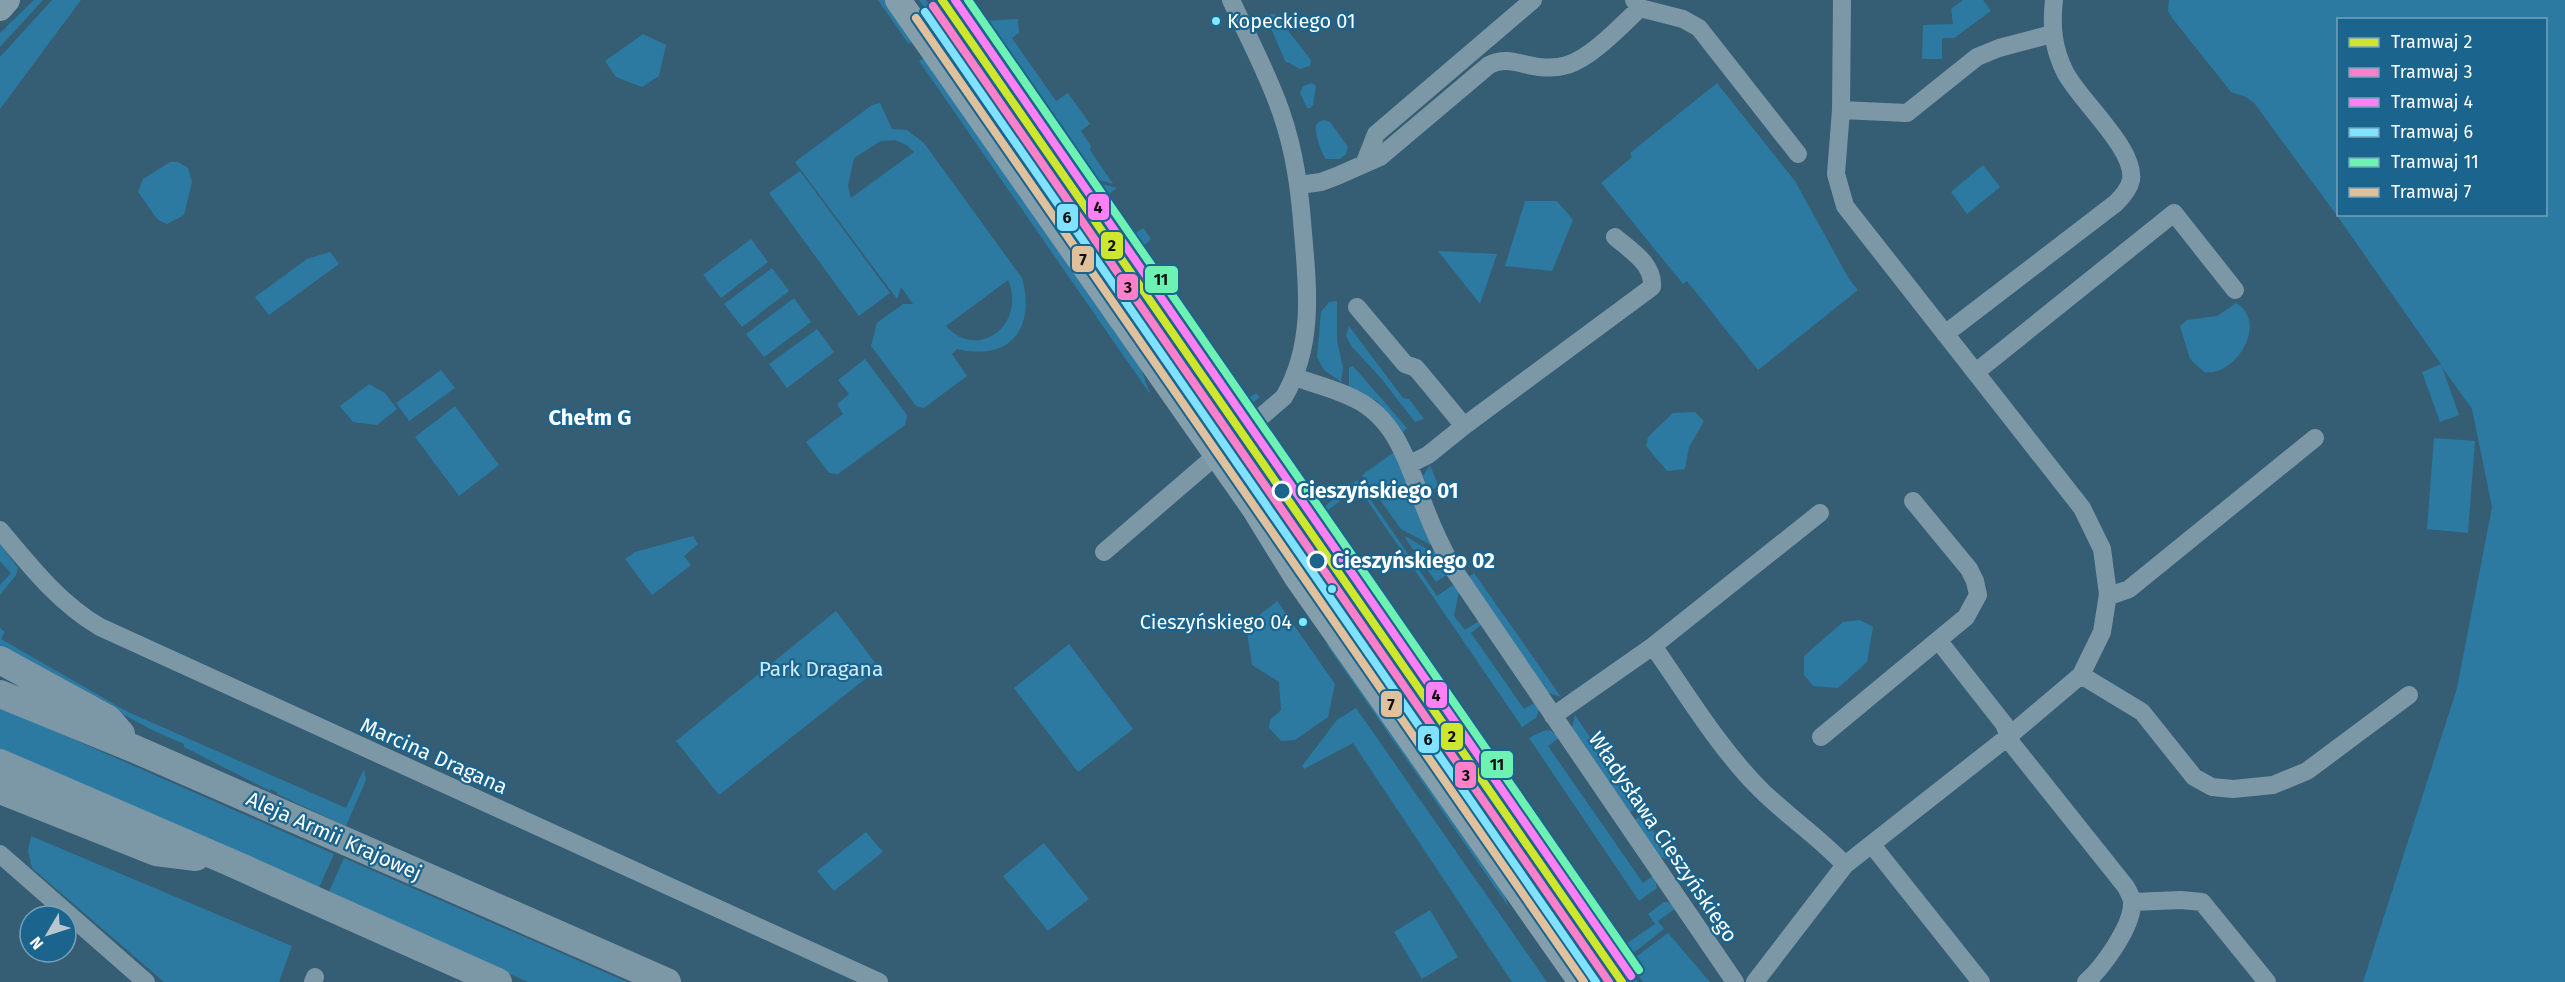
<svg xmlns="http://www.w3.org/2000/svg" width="2565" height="982" viewBox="0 0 2565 982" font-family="'Fira Sans',sans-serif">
	<rect width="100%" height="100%" fill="#355d73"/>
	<!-- green -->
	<path fill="#2c7aa2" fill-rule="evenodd" d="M34,0h9l-43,47v-14z
		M52,0h29l-81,109v-52z
		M878,0h9l30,44 -9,-1z
		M919,0h7l17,24h-7z
		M1963,0h20l8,11 -37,27h-12v21h-20l1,-34 30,-1 -2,-15z
		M2169,0h396v982h-202l94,-294 35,-181 -20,-98 -30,-42 17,48 -19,7 -18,-50 19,-8 -103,-147 -83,-113 -9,-7 -15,-5 -58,-73 -5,-8zM2338,20h208v194h-208z
		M978,13l6,8 34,-2 1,14 -7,5 44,63 12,-8 22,31 -9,7 10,15 -1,4 23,34 -31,-9 -109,-159z
		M1270,14h5l36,46 -1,6 -10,3 -15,-8 -18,-42z
		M972,24l253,366 16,28 -4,2 -269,-393z
		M643,34l23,11 -7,31 -17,11 -26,-10 -11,-16z
		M953,38l113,163 2,-1 153,221 -10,-3 -14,-17 -152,-219 -105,-135z
		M926,57l215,311 9,26 -231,-333z
		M1312,83l4,3 -3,19 -3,3h-3l-7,-15 3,-7z
		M1717,83l78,98 54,98 9,11 -100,80 -71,-89 -4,3 -82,-101 31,-26 -2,-4z
		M880,103l12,26 15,1 17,13 98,135c14,50 -12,84 -65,71l-5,5 15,22 -43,32 -8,-2 -45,-60 6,-23 26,-19h10l-12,-17 -4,12 -102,-137 77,-57zM895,140l11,5 8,7 -63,46 -3,-12 6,-28 27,-17zM1008,280c19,44 -30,82 -62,46z
		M1324,120l6,2 18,25 -2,7 -6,5h-14c-4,-4 -12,-28 -10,-33 1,-4 5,-5 8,-6z
		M170,162h8l10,6 4,14 -8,33 -17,9 -9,-4 -20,-28 5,-13z
		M1983,165l17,22 -33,27 -16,-22z
		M800,171l90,122 -31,23 -90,-123z
		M1086,180l31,8 -13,10 27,38 12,-8 8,11 -11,10 104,152 12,-8 4,4 -9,7 -7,-1 -19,-23z
		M1525,201h32l16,19 -21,51 -47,-5z
		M751,239l17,23 -47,36 -18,-23z
		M1438,251l59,3 -17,50z
		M330,252l9,12 -70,51 -14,-18 52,-38z
		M772,268l17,23 -47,36 -18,-23z
		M794,298l17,24 -47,35 -18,-23z
		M1337,301v39l6,28 -2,14 -17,-12 -7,-13 4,-45 8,-10z
		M2236,303c33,19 0,74 -32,69l-14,-13 -10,-33 7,-6 30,-4z
		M1349,326l54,72 6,1 15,20 -9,3 -35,-45 -28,-30 -6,-11z
		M817,329l17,23 -47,36 -18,-24z
		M865,359l42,56 -2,10 -67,49 -9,-1 -23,-31 37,-28 -6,-10 12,-10 -11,-14z
		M1353,366l54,62 -4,4 -26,-31 -28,-14v-19z
		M441,370l14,18 -46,33 -13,-18z
		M369,384l16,9 12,16 -20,16 -24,-3 -13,-16z
		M455,406l44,59 -40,31 -44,-59z
		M1695,412l9,9 -15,26 -4,22 -18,2 -21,-25 2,-9 25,-24z
		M2434,438l41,3 -7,92 -41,-4z
		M1397,450l34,95 -30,-16 -39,-54z
		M1430,465l9,22 -10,4 -6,-15z
		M1357,480l80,116 16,-11 6,7 -5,24 11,14 14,-9 2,4 -10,8 53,76 10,-6 5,7 -3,8 -14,9 -164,-240 -31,24 296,435 32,-22 -7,-10 16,-12h4l8,6 -18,13 6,8 -37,29 -299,-432 -4,-7v-12z
		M693,536l5,8 -14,12 7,9 -39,30 -27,-36 10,-7z
		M1407,537l18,11 10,2 13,24 -12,8 -31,-44z
		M0,544l18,24 -2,7 -16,20v-10l11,-12 -11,-12z
		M1345,559l293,423h-11l-290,-418z
		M1474,573l87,124 -15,-5 -78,-115z
		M1277,601l58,83 -7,33 -33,23 -14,1 -12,-13 1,-8 11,-10 -2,-28 -27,-17 -6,-39z
		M836,611l43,57 -160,127 -43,-54z
		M1352,613l257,369h-16l-234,-338 -12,-28z
		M1860,620l13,7 -6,35 -29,26 -25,-2 -9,-11v-19l39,-34z
		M0,628l5,4 -4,7 127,73 218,96 18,-39 2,11 -20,46 -69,-32v-2l-6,-3 -1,2 -86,-44v-3l-30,-13 -154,-83z
		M1325,642l13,12 163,229 7,23z
		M1069,644l64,85 -55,43 -64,-84z
		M0,707l334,147 -16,36 -318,-139z
		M1356,708l191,274h-35l-159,-239 -49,26 -2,-3 35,-46z
		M1575,715l62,92 -8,6 -57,-85z
		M1550,730l9,8 -11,8 95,137 11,-8 3,13 -18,13 -110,-163 14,-7z
		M1643,815l29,45 -12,-3 -26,-37z
		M866,832l17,20 -49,39 -17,-20z
		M31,836l261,110 -13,36h-115l-132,-114 -4,-17z
		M1044,843l45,56 -41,32 -45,-55z
		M344,858l283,124h-99l-200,-88z
		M1430,910l28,47 -36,22 -28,-47z
		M1668,933l42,49h-67l-14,-20z"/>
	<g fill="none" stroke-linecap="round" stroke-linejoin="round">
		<!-- street -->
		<path stroke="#7c98a7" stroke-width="18" d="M1634,0l6,8 43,11 16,9 99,126
			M1841,110l66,3 70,-56 22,-9 53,-14
			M1365,162l11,-28 157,-134
			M1299,185l22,-3 16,-6 43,-19 109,-92c18,-9 32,0 50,2 9,1 19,1 28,-2 24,-7 55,-40 73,-57
			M1357,307l48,57 11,4 48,58 -36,29 -18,9
			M1945,334l171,-131c6,-6 13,-14 15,-23 5,-31 -52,-80 -66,-108 -12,-24 -14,-46 -11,-72
			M1976,372l198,-159 61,77
			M1295,377c19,7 41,12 60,22 43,21 54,68 70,109 8,21 18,42 29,62l281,412
			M1464,426l188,-139c2,-23 -22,-37 -37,-50
			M0,530c30,36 59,73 100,97l779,355
			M1104,552l180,-155c30,-51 24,-108 19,-164 -3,-41 -8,-81 -22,-121 -13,-38 -33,-75 -50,-112
			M2108,594h7l14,-5 186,-151
			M1938,640l66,84 8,20 114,143c3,6 7,12 6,18 -1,23 -29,62 -46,77
			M1653,646c34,48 65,101 107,143 27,27 59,48 85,76
			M2081,675l61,37 52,65 18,10 21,2 40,-4 34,-14 102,-76
			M1553,716l100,-70 167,-133
			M1821,737l145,-120 12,-22 -3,-14 -6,-12 -56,-68
			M1872,845l109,137
			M0,854l146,128
			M2133,902l48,-2 21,2 65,80
			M313,982l2,-5
			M1755,982l90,-117 164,-129 72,-61 21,-43 6,-38 -6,-45 -20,-41 -237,-302 -9,-32 5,-64 1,-110"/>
		<!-- secondary -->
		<path stroke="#849eac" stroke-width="26" d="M898,0l356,508 42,68 285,406
			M0,8l7,-8"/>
		<!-- primary -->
		<path stroke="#7c97a5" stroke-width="28" d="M0,660l108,59 13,15
			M0,694l135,55 532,233
			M0,763l227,98 271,121
			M0,790l156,62 40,5"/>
		<defs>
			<path id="tram-1" d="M942,0l680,982"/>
			<path id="tram-2" d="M933,6l676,976"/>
			<path id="tram-3" d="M955,0l676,976"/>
			<path id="tram-4" d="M925,12l671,970"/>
			<path id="tram-5" d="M968,0l671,970"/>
			<path id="tram-6" d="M916,18l668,964"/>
		</defs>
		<!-- tram-1 casing -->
		<use href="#tram-1" stroke="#1b648d" stroke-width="12"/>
		<!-- tram-2 casing -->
		<use href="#tram-2" stroke="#1b648d" stroke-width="12"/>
		<!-- tram-3 casing -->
		<use href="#tram-3" stroke="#1b648d" stroke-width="12"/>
		<!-- tram-4 casing -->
		<use href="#tram-4" stroke="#1b648d" stroke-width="12"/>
		<!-- tram-5 casing -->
		<use href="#tram-5" stroke="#1b648d" stroke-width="12"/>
		<!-- tram-6 casing -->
		<use href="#tram-6" stroke="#1b648d" stroke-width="12"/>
		<!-- tram-1 -->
		<use href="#tram-1" stroke="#cee62d" stroke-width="8"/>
		<!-- tram-2 -->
		<use href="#tram-2" stroke="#ff80ca" stroke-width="8"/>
		<!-- tram-3 -->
		<use href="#tram-3" stroke="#ff80f5" stroke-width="8"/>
		<!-- tram-4 -->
		<use href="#tram-4" stroke="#80e2ff" stroke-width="8"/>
		<!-- tram-5 -->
		<use href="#tram-5" stroke="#6df2b3" stroke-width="8"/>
		<!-- tram-6 -->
		<use href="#tram-6" stroke="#e0c19e" stroke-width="8"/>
	</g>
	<!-- markers -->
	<g fill="#80e8ff" stroke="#1b648d" stroke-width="2">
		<circle cx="1216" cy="21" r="5"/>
		<circle cx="1332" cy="589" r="5"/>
		<circle cx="1303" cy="622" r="5"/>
	</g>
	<g fill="#1b648d" stroke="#fff" stroke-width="3">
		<circle cx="1282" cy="491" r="9"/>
		<circle cx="1317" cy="561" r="9"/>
	</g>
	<g text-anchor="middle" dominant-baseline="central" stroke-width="4.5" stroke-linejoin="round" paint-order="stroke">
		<!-- bus labels -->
		<g font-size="20" fill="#fff" stroke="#1b648d" text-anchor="start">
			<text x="1227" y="21">Kopeckiego 01</text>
			<text x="1292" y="622" text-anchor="end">Cieszyńskiego 04</text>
		</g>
		<!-- stop labels -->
		<g font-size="21" font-weight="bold" fill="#fff" stroke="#1b648d" text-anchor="start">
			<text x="1297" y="491">Cieszyńskiego 01</text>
			<text x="1332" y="561">Cieszyńskiego 02</text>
		</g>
		<!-- park labels -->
		<g font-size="21" fill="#cdebfa" stroke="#1b648d">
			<text x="821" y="669">Park Dragana</text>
		</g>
		<!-- street labels -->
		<g font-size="21" fill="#fff" stroke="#1b648d">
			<text transform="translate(434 756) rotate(24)">Marcina Dragana</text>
			<text transform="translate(334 836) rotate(24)">Aleja Armii Krajowej</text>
			<text transform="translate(1663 837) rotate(56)">Władysława Cieszyńskiego</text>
		</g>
		<!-- neighbourhood labels -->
		<g font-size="22" font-weight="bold" fill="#fff" stroke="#1b648d">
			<text x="590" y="417">Chełm G</text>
		</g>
	</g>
	<g stroke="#1b648d" stroke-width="2">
		<rect x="1087" y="193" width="23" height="28" rx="6" fill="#ff80f5"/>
		<rect x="1056" y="203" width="23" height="29" rx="6" fill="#80e2ff"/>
		<rect x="1100" y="231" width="24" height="29" rx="6" fill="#cee62d"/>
		<rect x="1071" y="245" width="24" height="28" rx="6" fill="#e0c19e"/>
		<rect x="1144" y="265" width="35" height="29" rx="6" fill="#6df2b3"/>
		<rect x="1116" y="273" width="23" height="28" rx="6" fill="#ff80ca"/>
		<rect x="1425" y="681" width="23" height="28" rx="6" fill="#ff80f5"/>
		<rect x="1380" y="690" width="23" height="28" rx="6" fill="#e0c19e"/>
		<rect x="1440" y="722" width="24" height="29" rx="6" fill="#cee62d"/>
		<rect x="1417" y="725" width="23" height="29" rx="6" fill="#80e2ff"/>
		<rect x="1480" y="750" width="34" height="29" rx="6" fill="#6df2b3"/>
		<rect x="1454" y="761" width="23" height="28" rx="6" fill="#ff80ca"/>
	</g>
	<g font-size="16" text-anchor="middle" font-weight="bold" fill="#111">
		<text x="1098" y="213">4</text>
		<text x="1067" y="223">6</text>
		<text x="1112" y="251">2</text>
		<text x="1083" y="265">7</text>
		<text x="1161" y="285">11</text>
		<text x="1128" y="293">3</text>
		<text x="1436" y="701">4</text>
		<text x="1391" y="710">7</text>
		<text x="1452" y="742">2</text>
		<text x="1428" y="745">6</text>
		<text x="1497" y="770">11</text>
		<text x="1466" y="781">3</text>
	</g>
	<!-- legend -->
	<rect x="2337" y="18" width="210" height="198" fill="#1b648d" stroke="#76a2bb" stroke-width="1.5"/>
	<rect x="2349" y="38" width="30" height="9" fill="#cee62d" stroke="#76a2bb" stroke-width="1.5"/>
	<text x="2391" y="48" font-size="18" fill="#ffffff">Tramwaj 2</text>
	<rect x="2349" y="68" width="30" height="9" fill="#ff80ca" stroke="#76a2bb" stroke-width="1.5"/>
	<text x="2391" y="78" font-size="18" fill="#ffffff">Tramwaj 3</text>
	<rect x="2349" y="98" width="30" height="9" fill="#ff80f5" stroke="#76a2bb" stroke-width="1.5"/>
	<text x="2391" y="108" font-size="18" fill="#ffffff">Tramwaj 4</text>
	<rect x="2349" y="128" width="30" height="9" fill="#80e2ff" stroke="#76a2bb" stroke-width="1.5"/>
	<text x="2391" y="138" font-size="18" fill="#ffffff">Tramwaj 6</text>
	<rect x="2349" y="158" width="30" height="9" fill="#6df2b3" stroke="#76a2bb" stroke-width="1.5"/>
	<text x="2391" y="168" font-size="18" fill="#ffffff">Tramwaj 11</text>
	<rect x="2349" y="188" width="30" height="9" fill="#e0c19e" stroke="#76a2bb" stroke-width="1.5"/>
	<text x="2391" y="198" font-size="18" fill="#ffffff">Tramwaj 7</text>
	<!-- north arrow -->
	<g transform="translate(48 934) rotate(231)"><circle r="28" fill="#1b648d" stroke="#76a2bb" stroke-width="1.5"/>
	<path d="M0-4.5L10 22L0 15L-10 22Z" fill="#b8c6ce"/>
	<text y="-9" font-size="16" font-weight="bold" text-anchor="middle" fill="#ffffff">N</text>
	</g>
</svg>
